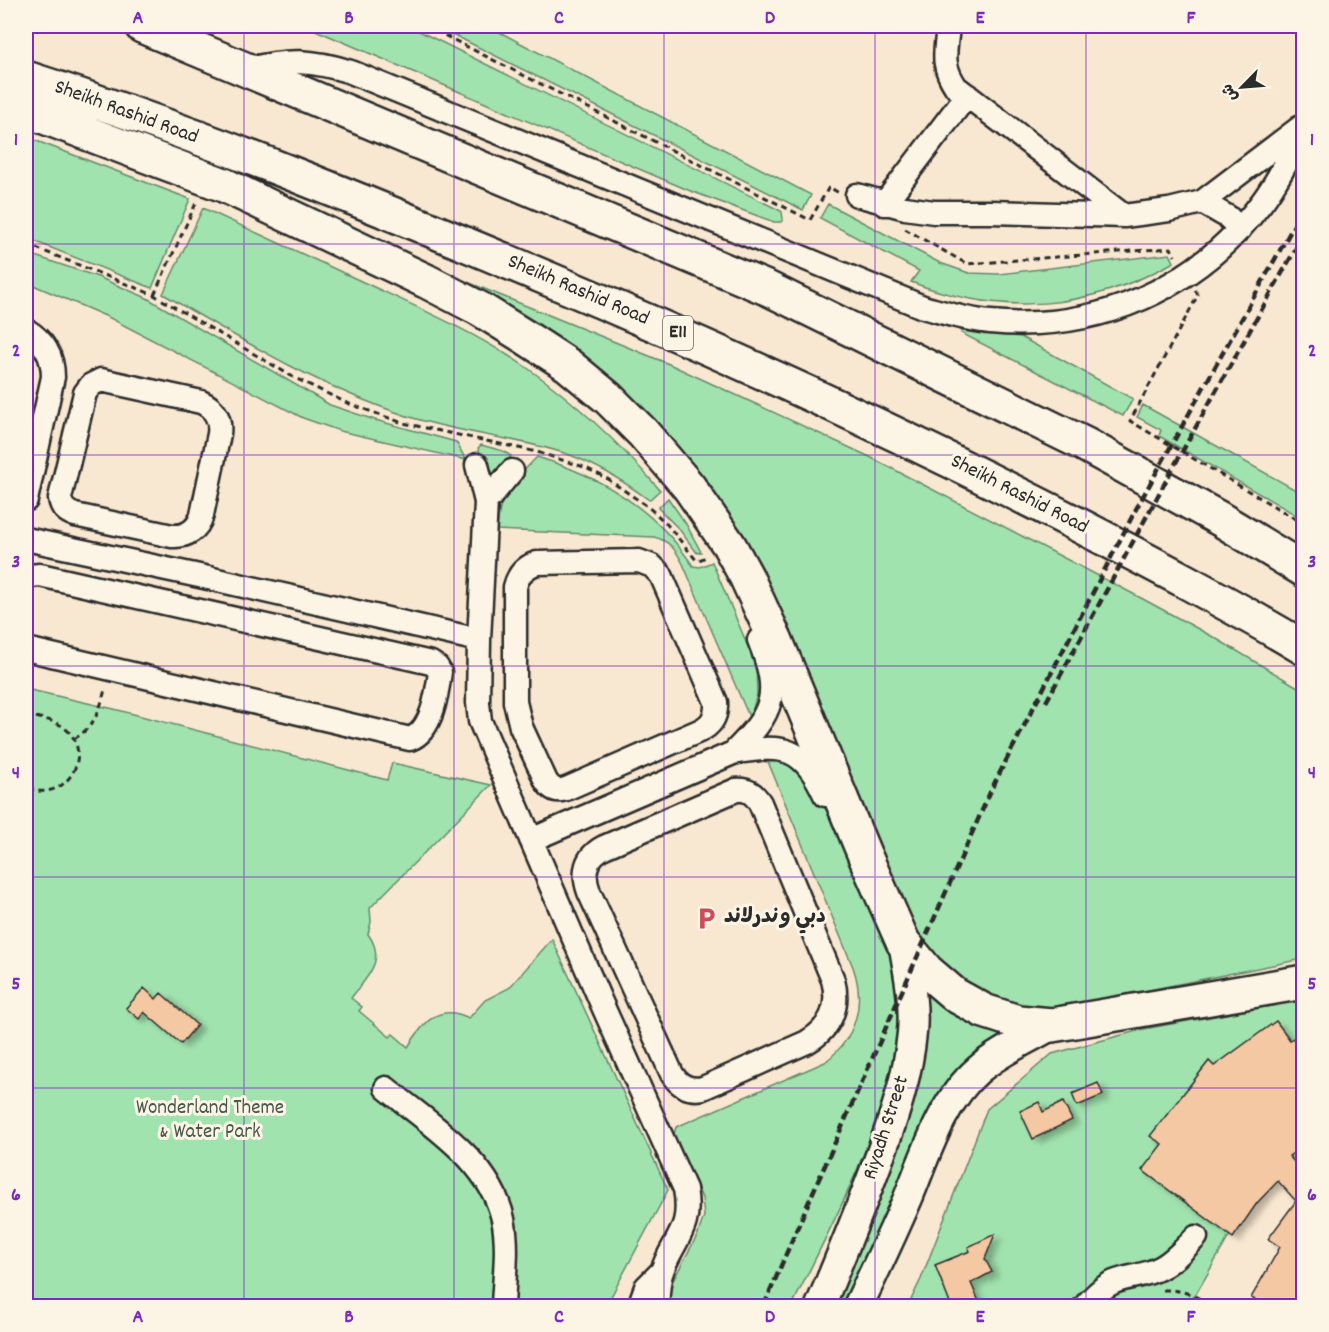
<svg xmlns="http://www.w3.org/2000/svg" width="1329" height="1332" viewBox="0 0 1329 1332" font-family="Dekko,'Playpen Sans Arabic',sans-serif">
	<defs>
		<filter id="shadow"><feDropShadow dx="6" dy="4" stdDeviation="3" flood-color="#0004"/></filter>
	</defs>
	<rect width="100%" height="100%" fill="#f9e8d1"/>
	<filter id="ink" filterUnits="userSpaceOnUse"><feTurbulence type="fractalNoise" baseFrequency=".0167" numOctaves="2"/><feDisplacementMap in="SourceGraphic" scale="12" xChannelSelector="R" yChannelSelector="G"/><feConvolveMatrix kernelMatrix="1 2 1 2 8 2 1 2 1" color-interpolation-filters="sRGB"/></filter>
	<g filter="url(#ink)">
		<!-- green -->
		<path fill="#a1e3ae" stroke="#66876c" stroke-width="1.5" d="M306,26h103l370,184 3,2 1,7 -2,3h-7l-86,-32z
			M436,26h52l323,169 -8,15z
			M26,137l164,62 -38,89 -126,-50z
			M828,204l112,59 29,10 30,1 171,-20 4,8c-86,48 -171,55 -263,20l8,-11 -99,-53z
			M203,208c57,26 115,53 173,80 52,24 103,47 150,79 50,35 94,77 134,123l-11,10c-24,-18 -50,-34 -79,-45 -52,-18 -110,-21 -163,-39 -88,-29 -165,-76 -244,-122z
			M26,253l72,24 49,21 183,107 45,15 81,22 10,18 -126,-29 -37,-13 -193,-100 -84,-36z
			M465,281l204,83 201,93 271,141 74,40 88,52v269l-243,49c-45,0 -88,-13 -121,-46 -8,-8 -15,-20 -23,-29l-164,-379 -40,-66 -49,-60 -52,-49 -147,-95z
			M962,331l59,6 112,62 -10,17 -162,-83z
			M1143,405l160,89v25l-144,-83 2,-6 -24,-13z
			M481,445l22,6 8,5 -19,25 -14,-33z
			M537,457c64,19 119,53 156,109l7,1 12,-5 44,103 1,29 -7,25 -67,-155c-7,-14 -13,-23 -29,-27l-157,-7c2,-37 15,-47 40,-73z
			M668,498l18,26 15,28 -4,1 -18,-24 -21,-21z
			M26,689l88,20 273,71 5,-17 99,22 -121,123 1,14 -3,12c19,26 -1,43 -17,64l11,9 -3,4 31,26 3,-3 15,13c16,-25 30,-44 61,-29l16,-18 24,-12 43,-49 116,251 -62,116h-580z
			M764,752c15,2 33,13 44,24 8,7 24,48 30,61 18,39 42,79 53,121 30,111 -52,250 -99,348h-125l1,-16 30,-56 6,-18 -2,-18 -28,-64 2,-7 149,-65c31,-24 41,-58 28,-95z
			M926,992l35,26 44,16 -24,16 -136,256h-9l31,-78 53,-156 6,-40z
			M1303,1000v129l-65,92 -49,85h-281l13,-27 66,-170 65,-55 92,-25z"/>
		<!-- building -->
		<path fill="#f3c8a2" stroke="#2b2b2b" stroke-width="1.5" filter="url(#shadow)" d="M144,988l12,11 5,-6 36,32 -16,19 -37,-32 -5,7 -13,-11z
			M1276,1021l14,19 14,-7v112l-15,11 15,17v133h-34l-19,-8 29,-51 -12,-8 28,-38 -18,-20 -21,22 -24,35 -91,-68 20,-26 -12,-8 59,-75 5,5z
			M1098,1083l5,12 -26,11 -5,-12z
			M1039,1102l4,10 20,-10 9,18 -39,19 -13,-28z
			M995,1234l-10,25 7,13 -21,11 10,23h-30l-16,-41 35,-14 -2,-4z"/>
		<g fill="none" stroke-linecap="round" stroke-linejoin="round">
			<defs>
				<path id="minor" d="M948,26c-2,26 -8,37 8,61l168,129
					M249,69c39,-10 64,-9 102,3l572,235c22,6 44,13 67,15 108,10 207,-33 272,-120 16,-21 28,-47 42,-71
					M857,195l48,13 29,4h57l133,4 45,-6 33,-8 100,-76
					M1202,202l26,15 12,12
					M884,204l83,-109
					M26,330c18,11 27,25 27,47l-27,123
					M101,380l100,22c14,6 20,17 18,32l-17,81c-4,14 -15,22 -30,21l-97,-21c-9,-3 -14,-8 -15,-17l25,-105 6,-8z
					M477,465l9,37 -7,138 -1,63 2,18 121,281 84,187c8,43 -13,50 -24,85 -3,10 -3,22 -4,32
					M486,502l26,-31
					M26,539l178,38 275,63
					M639,561l13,5 9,9 55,127c1,14 -4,23 -17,29l-133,58c-9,3 -15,0 -20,-8l-25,-54 -6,-25v-115c3,-12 9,-20 22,-24z
					M26,579l4,-3 10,-1 391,88 6,4 3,5c-3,22 -8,59 -30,67l-384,-90
					M733,753c41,-41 48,-58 26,-113
					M736,790c11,-1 18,3 24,13l73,177c7,26 -2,48 -26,62l-104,46c-13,3 -24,-2 -31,-14l-83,-182c-7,-19 -4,-35 15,-45z
					M531,840l202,-87c50,-9 70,-7 92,42
					M386,1088c43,36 104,72 117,131 6,28 1,59 0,87
					M639,1306l7,-19 14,-14
					M1085,1306c8,-9 17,-19 29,-24 15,-6 31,-6 46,-14 14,-7 25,-20 36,-31"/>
				<path id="major" d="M820,1306c21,-50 42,-101 61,-153 14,-39 27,-78 31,-120 3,-30 -4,-61 -9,-91
					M858,1306c17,-35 34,-71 50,-108 18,-43 33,-96 70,-128 22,-19 49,-30 74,-45"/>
				<path id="highway" d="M142,26l627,263 315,155 136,75 84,51
					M26,78c178,57 352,129 525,202 176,74 348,153 518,240 79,41 158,82 235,128
					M26,110l198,75 202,96 54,28 45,28 43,28 40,33 35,35 46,54 40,58 17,31 30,65 89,215 38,86 24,29 28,24 29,16 34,11 34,3 252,-43"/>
			</defs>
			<!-- minor casing -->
			<use href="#minor" stroke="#2b2b2b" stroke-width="27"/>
			<!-- major casing -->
			<use href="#major" stroke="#2b2b2b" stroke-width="33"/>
			<!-- highway casing -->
			<use href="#highway" stroke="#2b2b2b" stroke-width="38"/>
			<!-- path -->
			<path stroke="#2b2b2b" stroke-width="3" stroke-dasharray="6 4.5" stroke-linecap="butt" d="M426,26l384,194 19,-33 10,6
				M905,229l62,35 204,-16 4,8
				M26,244l128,51 139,82 54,26 56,20 134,29 47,15 22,11 41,28 18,16 32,39 11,-5
				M1195,290l3,5 -68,126 174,103
				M154,295l43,-94
				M26,715c11,3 25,4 36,11 36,24 4,81 -36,61
				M74,739c20,-12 26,-28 31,-50
				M1163,1290c17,-1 34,5 48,16"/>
			<!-- minor -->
			<use href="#minor" stroke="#fcf5e5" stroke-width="22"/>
			<!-- major -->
			<use href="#major" stroke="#fcf5e5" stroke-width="28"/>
			<!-- highway -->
			<use href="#highway" stroke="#fcf5e5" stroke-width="33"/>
			<!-- rail -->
			<path stroke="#2b2b2b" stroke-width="4.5" stroke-dasharray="9 4.5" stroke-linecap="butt" d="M1046,702l128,-236 130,-232
				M764,1306l31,-73 197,-445 144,-279 168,-302"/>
		</g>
	</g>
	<!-- grid -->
	<path fill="none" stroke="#7b2cbf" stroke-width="1.5" stroke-opacity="0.55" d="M244,26v1280M454,26v1280M664,26v1280M875,26v1280M1086,26v1280M26,244h1278M26,455h1278M26,666h1278M26,877h1278M26,1088h1278"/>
	<!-- icons -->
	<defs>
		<symbol id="parking-bare" viewBox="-9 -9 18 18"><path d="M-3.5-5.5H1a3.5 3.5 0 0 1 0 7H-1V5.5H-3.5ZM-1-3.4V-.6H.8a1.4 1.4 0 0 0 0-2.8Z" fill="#d1495b" stroke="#fcf5e5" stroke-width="2.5" paint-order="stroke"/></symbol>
	</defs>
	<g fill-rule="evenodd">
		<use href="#parking-bare" x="690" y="902" width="33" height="33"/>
	</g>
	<g text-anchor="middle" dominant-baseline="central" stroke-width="6" stroke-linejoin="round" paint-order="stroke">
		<!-- shield labels -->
		<rect fill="#fcf5e5" stroke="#6a6863" stroke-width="1.5" x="663" y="316" width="30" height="34" rx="4.5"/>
		<g font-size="20" font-weight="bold" fill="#2b2b2b">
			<text x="678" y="333">E11</text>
		</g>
		<!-- street labels -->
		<g font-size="21" fill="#2b2b2b" stroke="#fcf5e5">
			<text transform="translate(126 113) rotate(20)">Sheikh Rashid Road</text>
			<text transform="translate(578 291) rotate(23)">Sheikh Rashid Road</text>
			<text transform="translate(1019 495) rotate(27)">Sheikh Rashid Road</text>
			<text transform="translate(887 1128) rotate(-72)">Riyadh Street</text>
		</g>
		<!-- poi labels -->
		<g font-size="21" font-weight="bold" fill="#2b2b2b" stroke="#fcf5e5" text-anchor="start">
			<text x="724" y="918">دبي وندرلاند</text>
		</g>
		<!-- park labels -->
		<g font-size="21" fill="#48594c" stroke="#fcf5e5">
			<text x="210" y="1109">Wonderland Theme<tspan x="210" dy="24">&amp; Water Park</tspan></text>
		</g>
	</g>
	<!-- margin -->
	<rect width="1329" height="1332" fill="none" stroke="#fcf5e5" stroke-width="66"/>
	<!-- north arrow -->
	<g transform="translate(1242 87) rotate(245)" stroke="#fcf5e5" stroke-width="4.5" paint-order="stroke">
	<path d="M0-4.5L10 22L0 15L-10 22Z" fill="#2b2b2b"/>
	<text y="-9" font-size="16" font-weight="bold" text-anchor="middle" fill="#2b2b2b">ش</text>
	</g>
	<rect x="33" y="33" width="1263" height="1266" fill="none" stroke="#7b2cbf" stroke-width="2"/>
	<g font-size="20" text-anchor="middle" font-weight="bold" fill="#7b2cbf">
		<text x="138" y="23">A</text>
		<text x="349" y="23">B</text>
		<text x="559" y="23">C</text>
		<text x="770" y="23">D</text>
		<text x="980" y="23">E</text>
		<text x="1191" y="23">F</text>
		<text x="16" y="145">1</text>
		<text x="1312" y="145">1</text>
		<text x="16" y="356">2</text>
		<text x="1312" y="356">2</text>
		<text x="16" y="567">3</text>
		<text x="1312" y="567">3</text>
		<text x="16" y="778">4</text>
		<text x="1312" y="778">4</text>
		<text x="16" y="989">5</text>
		<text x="1312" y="989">5</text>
		<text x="16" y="1200">6</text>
		<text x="1312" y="1200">6</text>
		<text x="138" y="1322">A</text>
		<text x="349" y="1322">B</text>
		<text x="559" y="1322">C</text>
		<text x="770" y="1322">D</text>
		<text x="980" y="1322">E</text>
		<text x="1191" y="1322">F</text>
	</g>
</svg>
